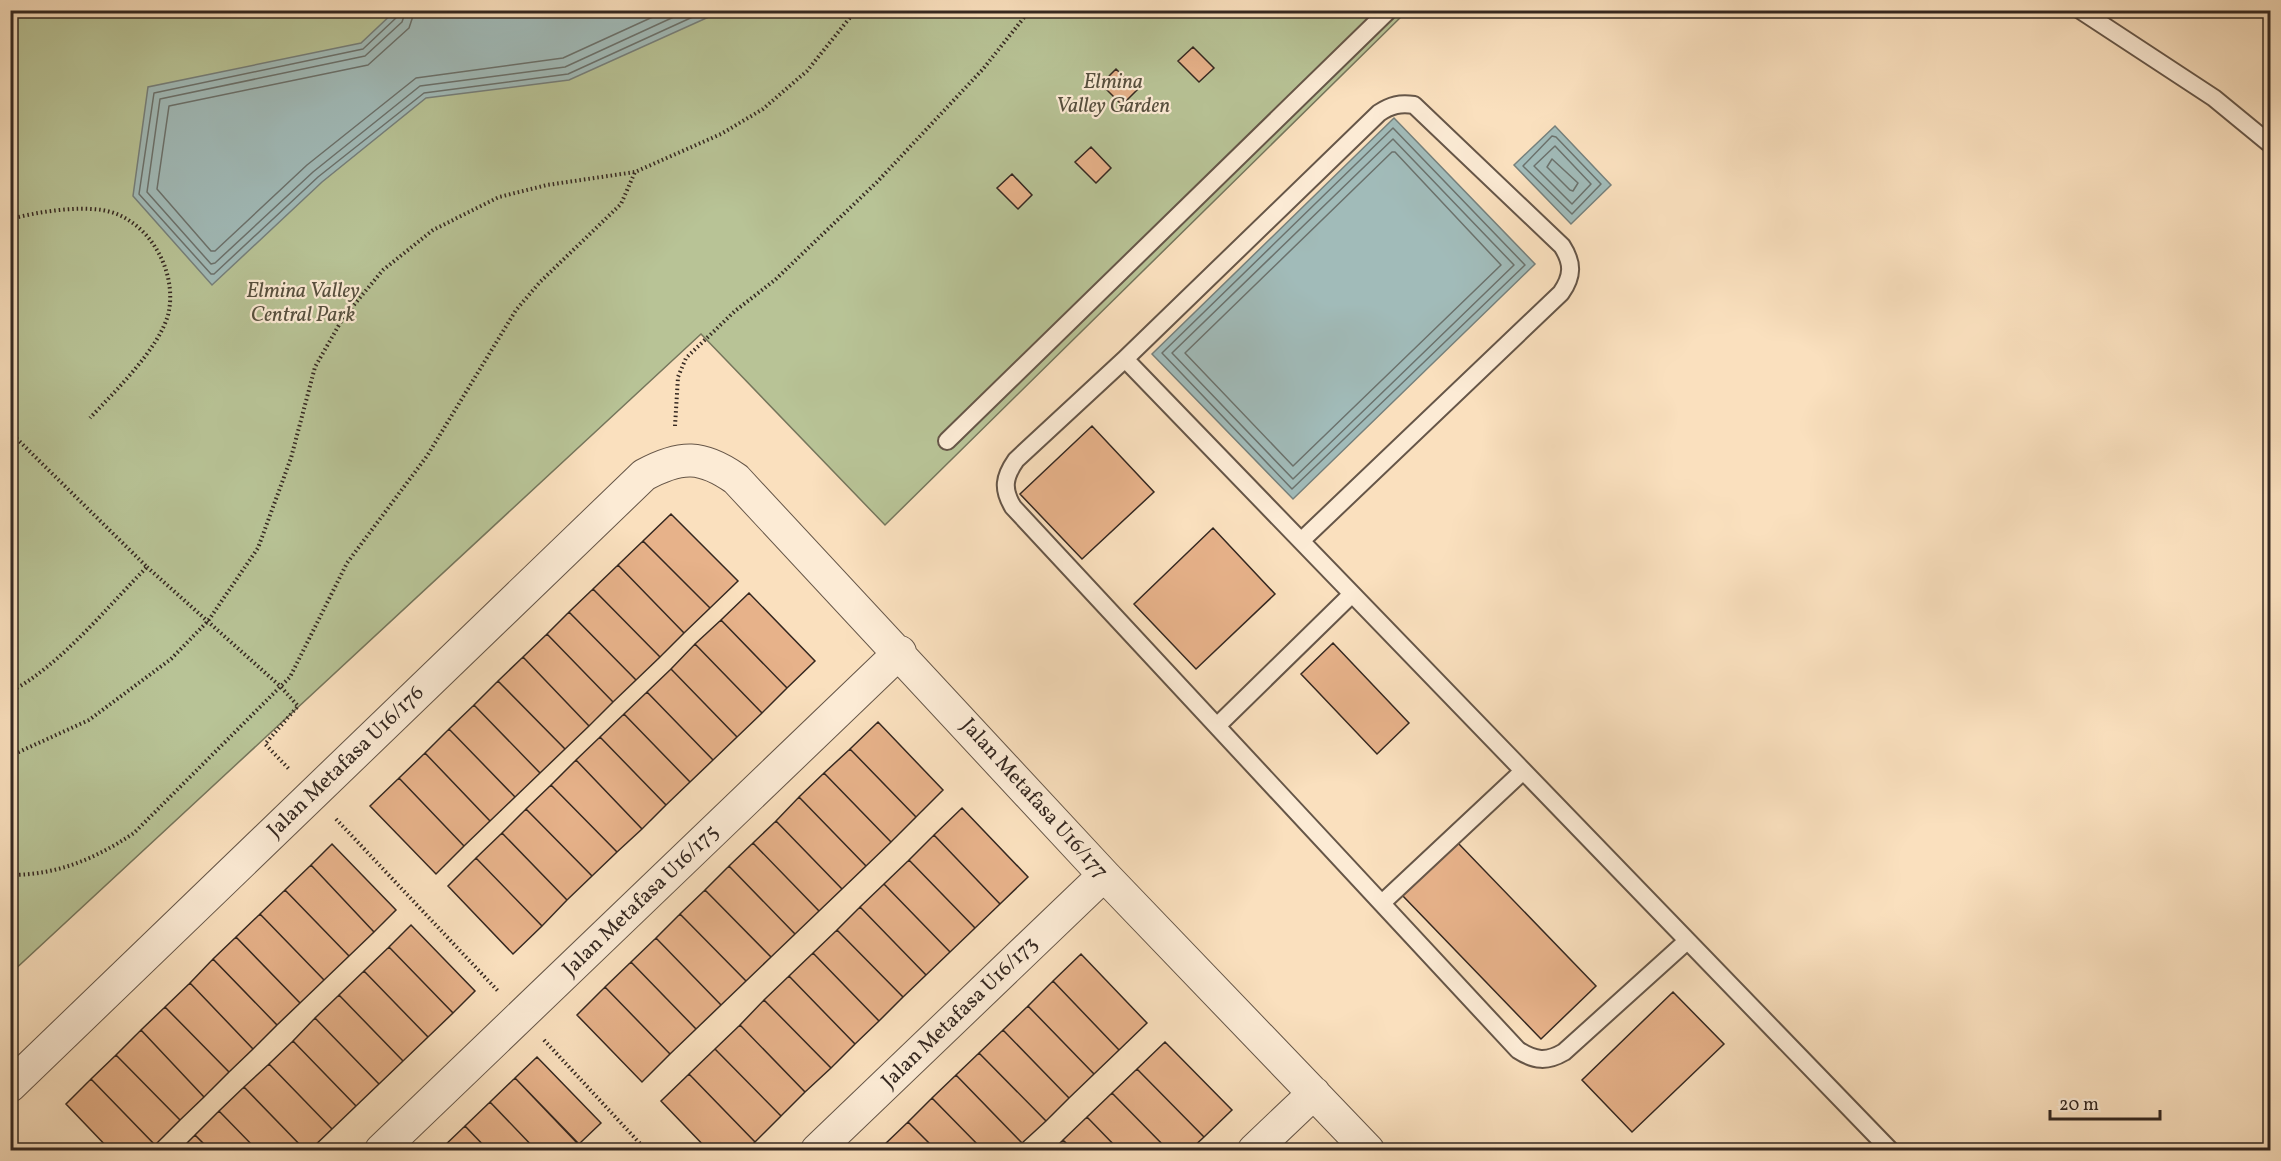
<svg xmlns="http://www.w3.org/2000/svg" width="2281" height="1161" viewBox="0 0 2281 1161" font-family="Vollkorn,serif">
	<rect width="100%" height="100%" fill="#fae0be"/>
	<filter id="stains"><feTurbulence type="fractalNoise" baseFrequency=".00333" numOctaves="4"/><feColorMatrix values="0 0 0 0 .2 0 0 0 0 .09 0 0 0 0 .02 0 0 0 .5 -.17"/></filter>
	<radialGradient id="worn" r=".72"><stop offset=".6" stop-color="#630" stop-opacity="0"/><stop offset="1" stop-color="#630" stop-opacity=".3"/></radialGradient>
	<!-- green -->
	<path fill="#b8c396" stroke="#76765c" stroke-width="1.5" d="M11,11h1396l-522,514 -184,-191 -690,639z"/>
	<!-- water -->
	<path fill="#a1bbb9" stroke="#76807c" stroke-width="1.5" d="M395,11h327l-153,69 -143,18 -104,84 -110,103 -79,-89 15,-109 213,-44z
		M1394,118l141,146 -242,235 -141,-145z
		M1555,126l56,59 -40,39 -57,-59z"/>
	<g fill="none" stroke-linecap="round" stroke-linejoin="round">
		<!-- shore -->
		<path stroke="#6b726d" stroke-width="1.5" d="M399,10l-2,7 -34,32 -209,44 -15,101 72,80h3l104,-97 106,-84 144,-19 140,-64
			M406,10l-4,12 -37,34 -205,43 -13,93 64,72 4,-1 98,-91 107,-86 145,-19 124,-57
			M415,10l-6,18 -41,37 -199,41 -12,83 54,62h4l92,-86 109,-87 147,-20 105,-48
			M1393,128l132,137 -233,224 -130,-136z
			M1552,136l4,1 45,47 -29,30 -49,-48z
			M1393,139l121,126 -221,214 -121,-126z
			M1555,146l36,38 -19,20 -38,-38z
			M1392,152h3l106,113 -208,201 -108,-113z
			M1552,159l26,24 -5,8 -3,-1 -23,-23z"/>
	</g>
	<!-- building -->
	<path fill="#e7b28a" stroke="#352821" stroke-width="1.5" d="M1193,47l21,21 -15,14 -21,-21z
		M1116,69l21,21 -15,15 -21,-21z
		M1091,147l20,21 -15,15 -21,-21z
		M1012,174l20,21 -14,14 -21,-21z
		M1092,426l62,66 -72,67 -62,-65z
		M671,514l67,67 -28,27 -67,-67z
		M1213,528l62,66 -79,75 -62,-65z
		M643,541l67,67 -26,25 -66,-68z
		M618,565l66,68 -24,24 -67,-68z
		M593,589l67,68 -24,23 -67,-68z
		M749,593l66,68 -28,27 -66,-68z
		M569,612l67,68 -23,22 -66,-68z
		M721,620l66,68 -25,25 -67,-69z
		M547,634l66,68 -24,24 -66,-69z
		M1333,643l76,80 -32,31 -76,-80z
		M695,644l67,69 -25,24 -66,-68z
		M523,657l66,69 -24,23 -67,-68z
		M671,669l66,68 -24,23 -66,-68z
		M498,681l67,68 -25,24 -66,-68z
		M647,692l66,68 -23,22 -66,-68z
		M474,705l66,68 -25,24 -66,-68z
		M624,714l66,68 -24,23 -66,-68z
		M878,722l65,68 -27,27 -66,-68z
		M449,729l66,68 -25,24 -65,-68z
		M600,737l66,68 -24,24 -66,-69z
		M850,749l66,68 -25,25 -67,-69z
		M425,753l65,68 -26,25 -65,-68z
		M576,760l66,69 -25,23 -66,-67z
		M824,773l67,69 -25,24 -67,-69z
		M399,778l65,68 -28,28 -66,-68z
		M551,785l66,67 -25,24 -66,-67z
		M799,797l67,69 -24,23 -66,-68z
		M962,808l66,69 -28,27 -66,-69z
		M526,809l66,67 -25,24 -65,-67z
		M776,821l66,68 -23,22 -66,-68z
		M502,833l65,67 -25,26 -66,-68z
		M934,835l66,69 -25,24 -66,-68z
		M1457,842l139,144 -55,53 -139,-144z
		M753,843l66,68 -24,23 -66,-68z
		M332,844l64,66 -22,22 -63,-67z
		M476,858l66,68 -29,28 -65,-68z
		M909,860l66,68 -25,24 -66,-68z
		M311,865l63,67 -25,24 -64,-66z
		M729,866l66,68 -24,23 -66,-67z
		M884,884l66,68 -24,23 -66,-68z
		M285,890l64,66 -25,24 -64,-66z
		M705,890l66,67 -25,24 -66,-67z
		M860,907l66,68 -23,22 -66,-67z
		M260,914l64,66 -24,23 -64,-66z
		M680,914l66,67 -25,24 -65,-67z
		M411,925l64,66 -22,22 -64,-66z
		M837,930l66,67 -24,24 -66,-68z
		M236,937l64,66 -23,22 -64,-66z
		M656,938l65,67 -25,24 -65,-67z
		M389,947l64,66 -25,24 -64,-66z
		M813,953l66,68 -24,23 -66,-68z
		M1081,954l66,69 -28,27 -66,-69z
		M213,959l64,66 -24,24 -63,-66z
		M631,962l65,67 -26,25 -65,-67z
		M364,971l64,66 -25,24 -64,-66z
		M789,976l66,68 -24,24 -67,-68z
		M1053,981l66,69 -25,24 -66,-68z
		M190,983l63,66 -24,23 -64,-65z
		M605,987l65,67 -28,28 -65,-67z
		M1673,992l51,52 -92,88 -50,-52z
		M339,995l64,66 -24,23 -64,-66z
		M764,1000l67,68 -26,24 -65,-67z
		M1028,1006l66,68 -25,24 -66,-68z
		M165,1007l64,65 -25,25 -63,-67z
		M315,1018l64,66 -23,22 -63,-65z
		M740,1025l65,67 -24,24 -66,-67z
		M141,1030l63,67 -24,23 -64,-65z
		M1003,1030l66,68 -23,23 -67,-68z
		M293,1041l63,65 -24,23 -63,-65z
		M1165,1042l67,68 -28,27 -67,-68z
		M715,1049l66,67 -26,26 -66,-68z
		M979,1053l67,68 -24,22 -66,-68z
		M116,1055l64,65 -25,25 -64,-66z
		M537,1057l64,66 -22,21 -64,-66z
		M269,1064l63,65 -22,21h-5l-61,-63z
		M1137,1069l67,68 -14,13h-22l-56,-57z
		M689,1074l66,68 -9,8h-38l-47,-49z
		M956,1075l66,68 -7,7h-32l-51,-52z
		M515,1078l63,66 -6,6h-36l-46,-48z
		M91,1079l64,66 -6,5h-39l-44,-46z
		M244,1087l61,63h-48l-38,-39z
		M1112,1093l56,57h-49l-32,-33z
		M932,1098l51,52h-47l-28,-28z
		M490,1102l46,48h-48l-23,-24z
		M219,1111l38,39h-47l-15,-15z
		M1087,1117l32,33h-46l-10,-10z
		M908,1122l28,28h-49l-4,-4z
		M465,1126l23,24 -47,-1z
		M195,1135l15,15h-30z
		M1063,1140l10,10h-20z"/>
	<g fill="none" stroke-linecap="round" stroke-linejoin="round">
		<defs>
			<path id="service" d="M2080,10l134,88 56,46
				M1125,359l765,791
				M947,441l442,-431
				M1301,541l260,-248c12,-17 12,-30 1,-47l-148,-141c-14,-2 -23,0 -35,8l-254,246 -109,101c-12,17 -14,29 -3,47l505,543c17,11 29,12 46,2l123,-111
				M1217,726l135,-132
				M1382,903l141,-132"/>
			<path id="minor" d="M10,1086l634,-611c37,-20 58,-20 92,4l368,396 264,275
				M381,1150l519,-498
				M817,1150l287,-275
				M1254,1150l60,-57"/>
		</defs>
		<!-- service casing -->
		<use href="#service" stroke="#665648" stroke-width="20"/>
		<!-- minor casing -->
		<use href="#minor" stroke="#665648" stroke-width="34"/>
		<!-- path -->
		<path stroke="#352821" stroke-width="4" stroke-dasharray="1.5 3" stroke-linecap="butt" d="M10,219c28,-7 64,-13 92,-9 46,7 77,62 66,105 -10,35 -53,76 -78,103
			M675,426l3,-49 8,-19 49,-47 40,-31 102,-98 106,-113 47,-59
			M10,432l137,135c-40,40 -86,98 -137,125
			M147,567l134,120 17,19 -33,38 25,26
			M10,756l79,-36 82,-61 37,-38 50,-73 33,-90 24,-91 28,-49 40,-48 50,-40 66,-33 48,-12 88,-13 86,-38 42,-25 44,-38 49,-61
			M336,819l162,172
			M10,875c47,0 85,-16 124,-42l156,-156 57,-114 80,-107 89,-146 24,-28 81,-78 14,-32
			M544,1040l102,110"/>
		<!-- service -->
		<use href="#service" stroke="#fcebd5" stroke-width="16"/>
		<!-- minor -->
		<use href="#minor" stroke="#fcebd5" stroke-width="32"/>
	</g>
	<g text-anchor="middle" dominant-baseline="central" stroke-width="4.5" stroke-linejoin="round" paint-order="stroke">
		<!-- park labels -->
		<g font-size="21" font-style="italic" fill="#564f3e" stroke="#fcebd5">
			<text x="1113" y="82">Elmina<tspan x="1113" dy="24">Valley Garden</tspan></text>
			<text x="303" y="291">Elmina Valley<tspan x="303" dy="24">Central Park</tspan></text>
		</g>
		<!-- street labels -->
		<g font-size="21" fill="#352821" stroke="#fcebd5">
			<text transform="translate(346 762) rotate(-44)">Jalan Metafasa U16/176</text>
			<text transform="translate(1034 799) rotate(48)">Jalan Metafasa U16/177</text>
			<text transform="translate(641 901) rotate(-44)">Jalan Metafasa U16/175</text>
			<text transform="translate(960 1013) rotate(-44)">Jalan Metafasa U16/173</text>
		</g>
	</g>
	<!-- margin -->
	<rect width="2281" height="1161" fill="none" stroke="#fae0be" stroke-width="36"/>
	<rect x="12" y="12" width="2257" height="1137" fill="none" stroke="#352821" stroke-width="3"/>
	<rect x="18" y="18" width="2245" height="1125" fill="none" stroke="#352821" stroke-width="1.5"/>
	<!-- scale -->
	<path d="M2050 1110v9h110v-9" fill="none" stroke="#352821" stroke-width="3"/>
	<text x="2059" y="1110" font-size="18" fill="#352821" stroke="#fcebd5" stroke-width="4.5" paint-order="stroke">20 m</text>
	<rect width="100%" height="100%" filter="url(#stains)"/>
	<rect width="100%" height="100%" fill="url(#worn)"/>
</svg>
